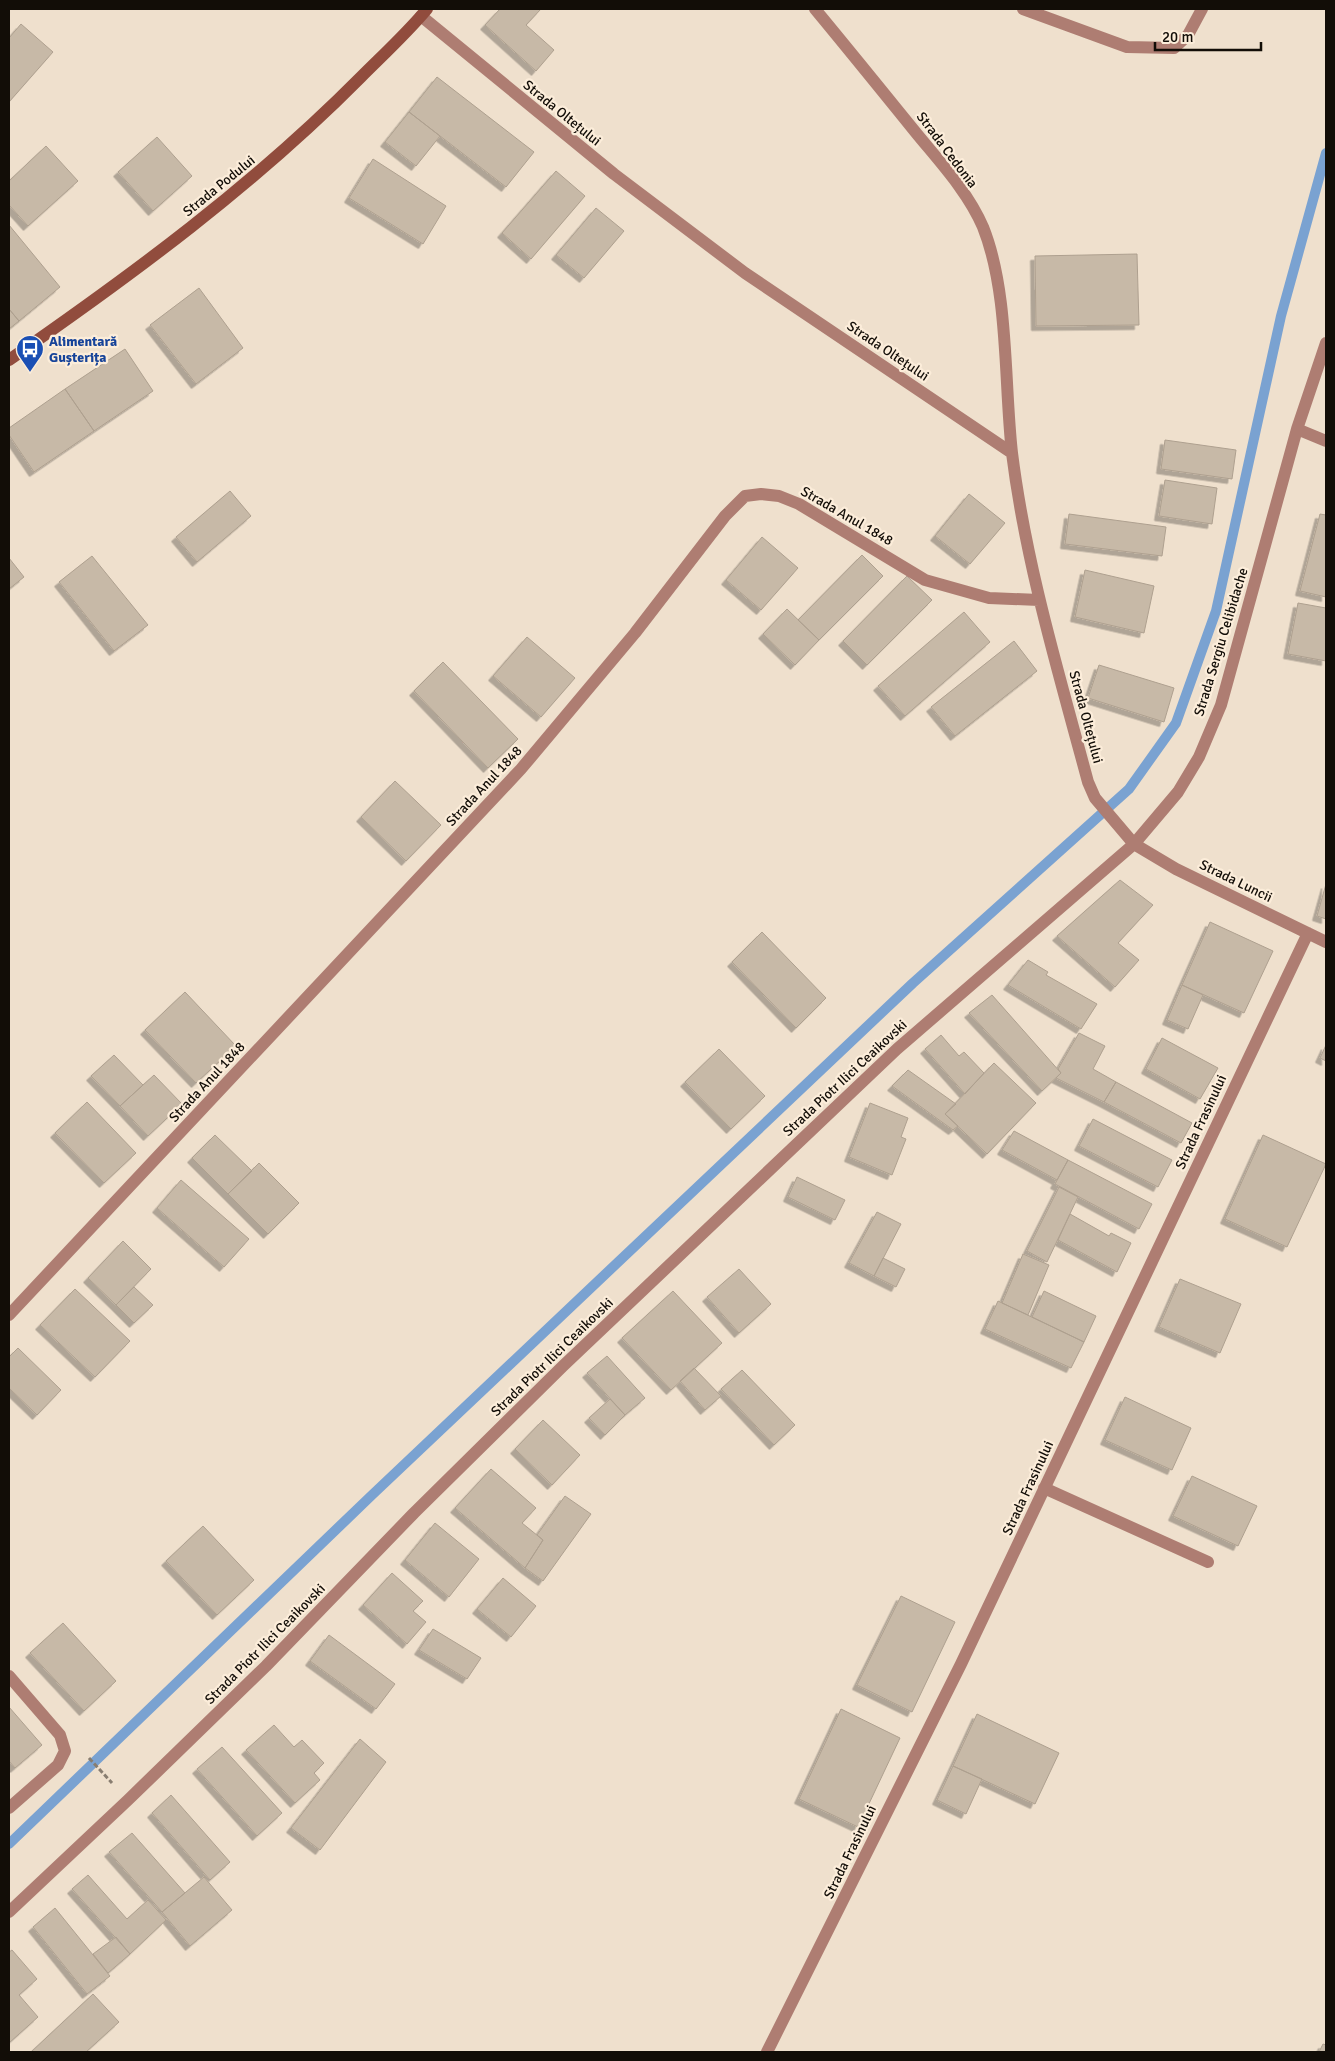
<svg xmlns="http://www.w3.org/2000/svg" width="1335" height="2061" viewBox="0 0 1335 2061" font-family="Signika,sans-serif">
	<defs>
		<filter id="shadow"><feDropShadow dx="-4.5" dy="4.5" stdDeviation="0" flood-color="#0004"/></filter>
	</defs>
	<rect width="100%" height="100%" fill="#efe0cd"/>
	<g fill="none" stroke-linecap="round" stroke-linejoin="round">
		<!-- stream -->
		<path stroke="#7aa2d1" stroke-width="10" d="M9,1844l363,-349 541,-512 216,-194 47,-66 40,-112 65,-295 45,-163"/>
	</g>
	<!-- building -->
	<path fill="#c7b9a7" stroke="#aea08f" filter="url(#shadow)" d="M500,9h41l-15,16 28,25 -18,21 -51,-46z
		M21,24l32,28 -44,50v-64z
		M437,77l97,75 -28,35 -97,-75z
		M409,112l31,24 -24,30 -31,-24z
		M157,137l35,39 -39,35 -35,-39z
		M46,146l32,35 -50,45 -19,-21v-24z
		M373,159l73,47 -23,38 -74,-46z
		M556,171l29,25 -54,63 -29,-26z
		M596,208l28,23 -40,47 -28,-23z
		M9,225l51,62 -41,34 -10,-12z
		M1137,254l2,71 -103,1 -1,-70z
		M199,288l44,60 -47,36 -46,-59z
		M9,309l10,12 -10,8z
		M125,349l28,42 -59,40 -29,-42z
		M65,389l29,42 -60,41 -25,-37v-7z
		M1165,440l71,10 -4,29 -71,-10z
		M1165,480l52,8 -5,36 -53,-8z
		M230,491l21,25 -54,46 -21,-25z
		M969,494l36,29 -35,41 -35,-28z
		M1069,514l97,13 -4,29 -97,-12z
		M1320,514l6,1v82l-26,-6z
		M762,537l36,31 -37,42 -35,-30z
		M862,555l21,21 -64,64 -21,-20z
		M92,556l56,69 -34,26 -55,-69z
		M9,558l15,19 -15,12z
		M1085,570l69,16 -10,47 -69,-16z
		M907,576l25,24 -65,65 -24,-24z
		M1298,603l28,5v53l-38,-7z
		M787,609l32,31 -24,25 -32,-31z
		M964,612l26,30 -85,74 -27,-30z
		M527,637l48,41 -34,39 -48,-41z
		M1014,641l23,30 -82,65 -24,-29z
		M443,662l75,77 -30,29 -74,-77z
		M1099,665l75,23 -10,34 -76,-24z
		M395,781l46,44 -35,36 -45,-44z
		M1120,880l33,25 -35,38 21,17 -24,27 -58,-51z
		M1326,884v35l-9,-3z
		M1210,922l63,29 -29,62 -62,-28z
		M762,932l64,66 -30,30 -64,-66z
		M1028,960l20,12 -2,3 51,29 -16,25 -73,-44z
		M1182,985l21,10 -15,34 -21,-9z
		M185,992l51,54 -40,37 -51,-53z
		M992,995l69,78 -19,18 -73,-78z
		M1079,1033l26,13 -12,23 23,13 -12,20 -48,-24 5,-5 -3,-4z
		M941,1035l18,21 5,-4 20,21 -19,21 -40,-45z
		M1162,1038l56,30 -18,31 -54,-30z
		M1326,1045v16l-6,-3z
		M719,1049l46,47 -34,33 -46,-47z
		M114,1055l29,30 -23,21 -29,-30z
		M994,1063l42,40 -49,51 -42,-40z
		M908,1070l48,34 -11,10 13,12 -5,4 -61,-44z
		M154,1075l28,29 -34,32 -28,-30z
		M1116,1082l76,41 -11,20 -77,-41z
		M87,1102l49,51 -32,30 -49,-50z
		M870,1103l38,15 -7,19 5,2 -14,36 -43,-18z
		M1093,1119l79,41 -14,27 -79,-41z
		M1014,1131l54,29 -11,20 -55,-30z
		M215,1135l37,36 -24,23 -36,-36z
		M1263,1135l63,29 -39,83 -62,-28z
		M1068,1160l84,44 -13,25 -84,-45z
		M259,1163l40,40 -31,31 -40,-40z
		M797,1177l48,23 -10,20 -47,-23z
		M181,1180l68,59 -25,28 -67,-59z
		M1059,1187l19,10 -31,65 -20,-11z
		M877,1212l24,12 -27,52 -25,-13z
		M1070,1214l39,22 2,-3 20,10 -14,29 -59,-32z
		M123,1241l28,28 -35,36 -28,-27z
		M1023,1254l26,11 -21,50 -26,-12z
		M883,1258l22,11 -9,18 -22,-11z
		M739,1269l32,35 -32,29 -32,-36z
		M1180,1279l61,25 -21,49 -61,-26z
		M134,1287l19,18 -19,18 -18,-18z
		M75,1289l55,52 -35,36 -55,-52z
		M673,1291l49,52 -51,47 -49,-52z
		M1044,1291l52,25 -12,26 -52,-25z
		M998,1301l86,41 -13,26 -86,-39z
		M18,1348l43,42 -24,25 -28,-27v-31z
		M607,1356l38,42 -20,17 -38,-42z
		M694,1368l27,28 -16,14 -25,-29z
		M742,1370l53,55 -21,20 -53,-56z
		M1125,1397l66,31 -19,42 -67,-30z
		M610,1399l15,16 -20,20 -16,-17z
		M543,1420l37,35 -28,30 -37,-36z
		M491,1469l45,39 -14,15 21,17 -18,28 -70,-60z
		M1192,1476l65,30 -19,40 -65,-30z
		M565,1496l26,18 -48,67 -18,-13 18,-28 -6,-5z
		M435,1523l44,36 -30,38 -44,-37z
		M203,1526l51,54 -37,35 -51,-54z
		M392,1573l31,28 -10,10 13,11 -19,22 -44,-39z
		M503,1578l33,28 -25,31 -34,-28z
		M901,1596l54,26 -43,90 -55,-27z
		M63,1623l53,58 -32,30 -54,-58z
		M433,1629l48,29 -14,21 -48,-29z
		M329,1635l66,49 -19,25 -66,-48z
		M9,1707l33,38 -27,23 -6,-7z
		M841,1709l59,29 -42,89 -59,-28z
		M977,1714l82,39 -24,51 -82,-38z
		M274,1725l20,22 8,-7 22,23 -10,10 6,7 -25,23 -49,-53z
		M360,1739l26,23 -66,88 -29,-22z
		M222,1747l60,66 -25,23 -60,-67z
		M953,1766l29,13 -16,35 -29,-14z
		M171,1795l59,67 -20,18 -58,-67z
		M132,1833l53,60 -23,19 -53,-60z
		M88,1875l39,44 21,-19 18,20 -36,34 -58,-65z
		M204,1877l28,33 -42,36 -28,-34z
		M55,1908l55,68 -23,18 -54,-67z
		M116,1937l14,17 -22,19 -15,-19z
		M12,1950l25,29 -18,16 19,22 -29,26v-91z
		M93,1994l26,28 -33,30h-55z
		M1323,2044l3,1v7h-7z"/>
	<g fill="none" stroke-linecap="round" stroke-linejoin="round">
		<!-- path -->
		<path stroke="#887d70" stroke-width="3" stroke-dasharray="5 2.5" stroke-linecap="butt" d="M89,1758l23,25"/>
		<!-- lane -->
		<path stroke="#ae7d72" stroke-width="12" d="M1023,9l104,38 47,1 14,-13 14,-26"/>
		<!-- street -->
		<path stroke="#ae7d72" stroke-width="12" d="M815,9c34,41 68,83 102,125 23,28 51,58 66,93 26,65 21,155 29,226 14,112 47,221 76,329l7,16 39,46 42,25 150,73
			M421,16l193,158 131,99 267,180
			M1297,429l29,12
			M9,1315l512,-546 114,-136 90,-117 20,-20 16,-2 18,2 20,8 126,76 64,18 50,2
			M1044,1488l164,74
			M9,1676l51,59 5,16 -7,14 -49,43
			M9,1912l119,-112 138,-134 148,-153 149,-147 334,-317 237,-205 44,-52 21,-35 22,-52 76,-276 29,-86
			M767,2052l194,-388 347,-731"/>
		<!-- secondary -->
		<path stroke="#914c3d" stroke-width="12" d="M9,360c124,-86 245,-175 352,-283 22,-22 46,-44 66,-68"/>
	</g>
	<!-- icons -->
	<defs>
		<symbol id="bus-pin" viewBox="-11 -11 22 30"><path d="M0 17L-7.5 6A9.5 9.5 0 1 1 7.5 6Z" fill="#1a4fb4" stroke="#fcedda"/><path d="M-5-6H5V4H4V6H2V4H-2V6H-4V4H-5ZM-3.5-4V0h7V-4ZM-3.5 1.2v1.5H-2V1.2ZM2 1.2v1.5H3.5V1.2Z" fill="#fff"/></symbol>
	</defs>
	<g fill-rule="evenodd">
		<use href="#bus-pin" x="14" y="333" width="32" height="43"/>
	</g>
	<g text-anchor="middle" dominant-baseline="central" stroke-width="4.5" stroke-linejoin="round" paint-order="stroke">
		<!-- street labels -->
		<g font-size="14" fill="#120d07" stroke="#fcedda">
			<text transform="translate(562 113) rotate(39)">Strada Oltețului</text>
			<text transform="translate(947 150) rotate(53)">Strada Cedonia</text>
			<text transform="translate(219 186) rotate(-39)">Strada Podului</text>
			<text transform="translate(888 351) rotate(34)">Strada Oltețului</text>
			<text transform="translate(847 516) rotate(30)">Strada Anul 1848</text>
			<text transform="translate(1221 642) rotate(-73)">Strada Sergiu Celibidache</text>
			<text transform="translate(1086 717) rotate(75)">Strada Oltețului</text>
			<text transform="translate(484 786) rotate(-47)">Strada Anul 1848</text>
			<text transform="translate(1236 881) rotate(26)">Strada Luncii</text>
			<text transform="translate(845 1078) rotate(-43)">Strada Piotr Ilici Ceaikovski</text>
			<text transform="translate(207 1082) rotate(-47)">Strada Anul 1848</text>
			<text transform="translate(1201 1122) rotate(-65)">Strada Frasinului</text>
			<text transform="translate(552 1357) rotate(-44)">Strada Piotr Ilici Ceaikovski</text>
			<text transform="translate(1028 1488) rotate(-65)">Strada Frasinului</text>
			<text transform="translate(265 1644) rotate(-45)">Strada Piotr Ilici Ceaikovski</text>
			<text transform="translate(850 1852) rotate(-64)">Strada Frasinului</text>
		</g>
		<!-- transit labels -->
		<g font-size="14" font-weight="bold" fill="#164399" stroke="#fcedda" text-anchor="start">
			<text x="49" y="341">Alimentară<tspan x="49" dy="16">Gușterița</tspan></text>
		</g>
	</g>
	<!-- border -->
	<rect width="1335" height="2061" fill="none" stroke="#120d07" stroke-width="20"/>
	<!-- scale -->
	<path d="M1155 42v8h106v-8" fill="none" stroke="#120d07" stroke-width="2.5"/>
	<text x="1162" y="42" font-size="15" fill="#120d07" stroke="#fcedda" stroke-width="4" paint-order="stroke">20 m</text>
</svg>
